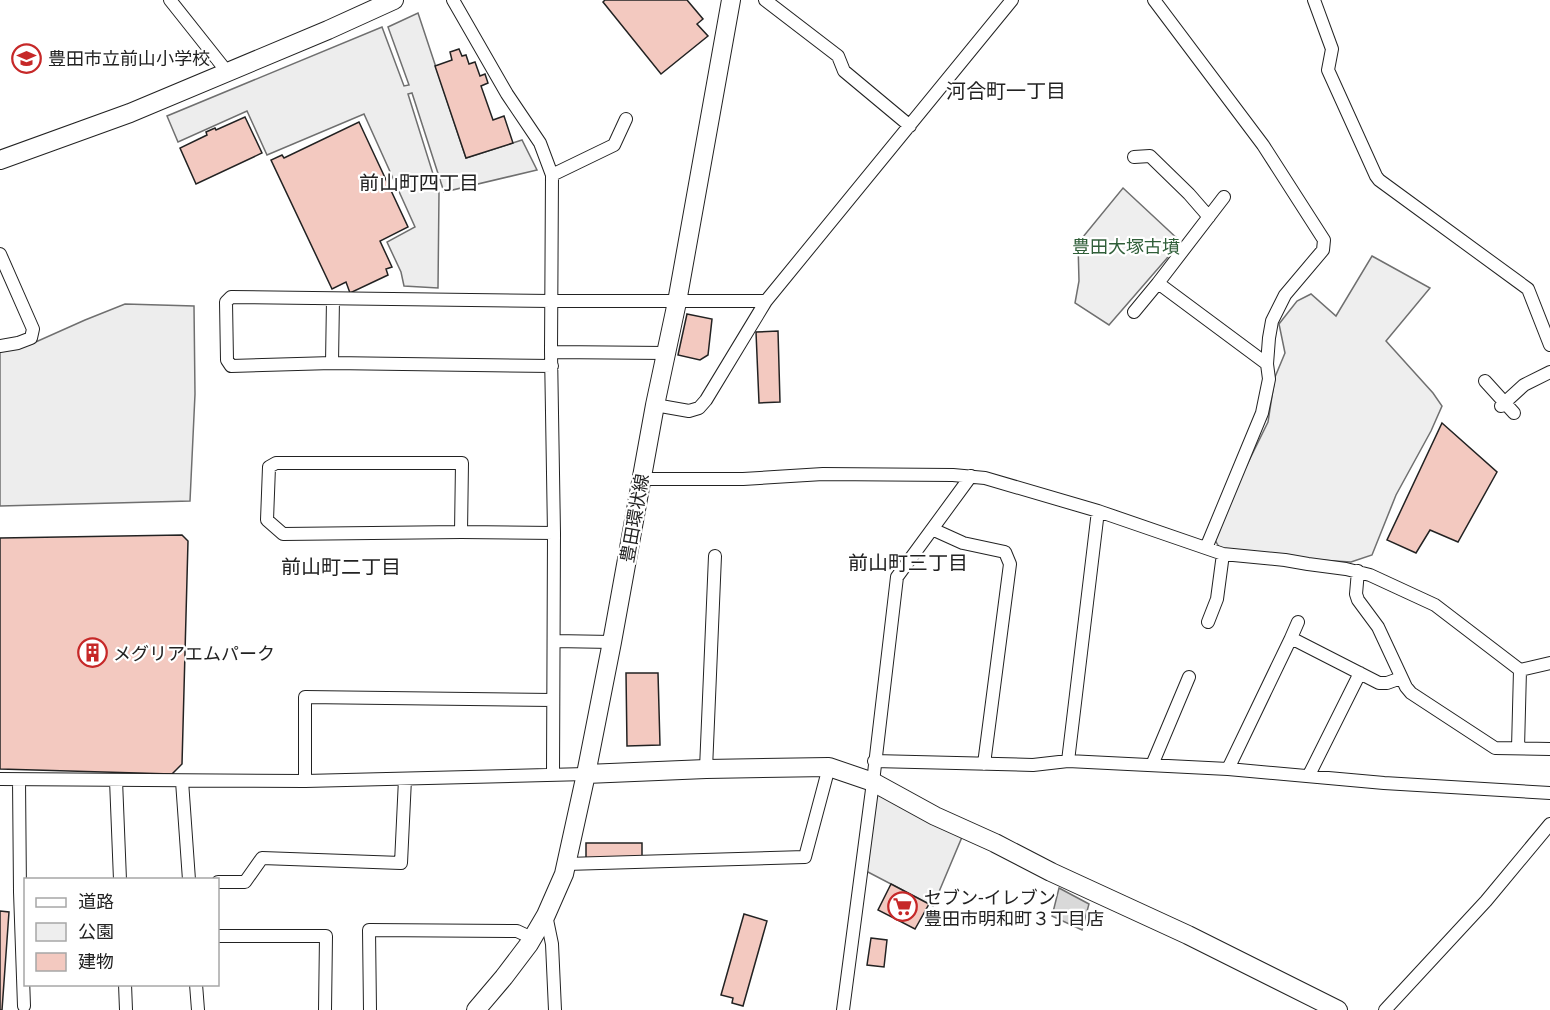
<svg xmlns="http://www.w3.org/2000/svg" width="1550" height="1010" viewBox="0 0 1550 1010" font-family="'Open Sans','Noto Sans JP',sans-serif">
	<rect width="100%" height="100%" fill="#fff"/>
	<!-- green -->
	<path fill="#eee" stroke="#6f6f6f" stroke-width="1.5" d="M1123,188l58,54 -72,83 -34,-22 4,-22 -1,-38z
		M1372,256l58,32 -44,53 47,52 9,13 -11,25 -35,64 -24,60 -21,7 -128,-8 -8,-14 24,-59 29,-59 7,-45 10,-24 -6,-29 18,-23 14,-7 25,22z"/>
	<!-- parking -->
	<path fill="#ededed" stroke="#6f6f6f" stroke-width="1.5" d="M418,13l48,145 56,-18 15,30 -93,22 -32,-99 -4,1 31,99 -1,95 -34,-2 -3,-14 -14,-30 28,-15 -51,-113 -97,41 -20,-44 -69,31 -11,-26 215,-89 22,59 5,-1 -21,-58z
		M125,304l69,2 1,88 -5,107 -190,5v-157l29,-4 56,-25z
		M877,794l85,43 -29,69 -67,-35z"/>
	<!-- water -->
	<path fill="#d9d9d9" stroke="#6f6f6f" stroke-width="1.5" d="M1059,888l30,16 -7,26 -30,-14z"/>
	<!-- building -->
	<path fill="#f3c9c0" stroke="#222" stroke-width="1.5" d="M605,0h82l16,19 -6,5 11,12 -47,38 -58,-72z
		M459,49l3,7 4,-1 3,9 6,-2 5,14 5,-2 3,9 -7,3 12,34 11,-4 9,27 -47,15 -31,-92 17,-6 -2,-8z
		M245,117l17,36 -66,31 -16,-36 27,-13 -1,-3 9,-4 1,2z
		M359,122l49,105 -28,14 12,26 -6,2 2,6 -38,18 -4,-11 -14,7 -61,-129 11,-5 2,3z
		M687,314l25,5 -4,36 -8,5 -22,-5z
		M778,331l2,71 -21,1 -3,-71z
		M1442,423l55,49 -39,70 -28,-12 -14,23 -29,-13z
		M182,535l6,6 -6,223 -10,10 -172,-5v-231z
		M626,673h32l2,72 -33,1z
		M586,843h56v15l-56,1z
		M891,884l38,20 -14,25 -37,-19z
		M0,911l9,1 -7,98h-2z
		M744,914l23,7 -24,85 -11,-3 1,-5 -12,-3z
		M871,938l16,2 -3,27 -17,-2z"/>
	<g fill="none" stroke-linecap="round" stroke-linejoin="round">
		<defs>
			<path id="street" d="M170,0l58,73
				M453,0l54,94 33,49 12,32 -1,177 3,181 -1,242
				M765,0l73,56 6,15 66,55
				M1154,0l109,145 61,95 -1,10 -38,45 -13,26 -3,17 -2,26 2,15 -7,34 -56,135
				M1314,0l18,49 -4,21 48,106 3,4 149,109 22,56
				M1134,157l16,-1 39,38 20,23
				M552,175l62,-30 12,-26
				M1224,197l-66,86 109,81
				M0,254l33,75 -2,9 -13,5 -18,3
				M1134,312l24,-29
				M551,352l115,1
				M332,363l1,-64
				M552,366l-220,-3 -101,3 -4,-6 -1,-58 5,-5 320,4h215
				M1485,381l29,32
				M655,405l34,6 10,-3 7,-8 60,-99 246,-301
				M1501,406l23,-21 26,-13
				M641,479h102l80,-5 130,1 32,3 113,33 125,43 62,6 23,4 38,5 24,6 65,30 85,65 30,-7
				M932,529l31,14 42,9 5,12 -26,200
				M461,532l1,-69h-186l-7,4 -2,53 16,14 178,-2 93,1
				M1358,571l-2,23 2,6 20,27 28,60 5,6 84,55 55,1
				M1208,622l9,-23 6,-45
				M1291,638l7,-16
				M554,641l58,1
				M1518,748l2,-78
				M874,761l159,4 35,-4 160,8 156,14 166,10
				M1068,761l30,-250
				M1152,765l37,-88
				M706,769l9,-213
				M1228,769l63,-131 88,45h8l14,-5
				M1309,775l51,-102
				M0,779l305,2 281,-7
				M19,780l1,112 4,114
				M116,780l4,100
				M182,781l7,99
				M305,781v-84l248,3
				M566,864l239,-7 24,-90
				M218,882h27l17,-24 139,5 4,-84
				M546,915l6,29 3,66
				M218,936h108l-1,74
				M125,984l1,26
				M196,984l2,26
				M370,1010l-1,-80 148,1 15,7
				M843,1010l30,-228 24,-205 74,-101
				M1385,1010l101,-109 64,-77"/>
			<path id="secondary" d="M0,160l130,-47 198,-83 66,-30
				M586,774l120,-5 123,-2 44,15 62,34 60,27 56,29 137,63 150,75
				M476,1010l28,-33 25,-33 17,-29 18,-41 22,-100 26,-132 43,-237 22,-103 54,-302"/>
		</defs>
		<!-- street casing -->
		<use href="#street" stroke="#222" stroke-width="14"/>
		<!-- secondary casing -->
		<use href="#secondary" stroke="#222" stroke-width="20"/>
		<!-- street -->
		<use href="#street" stroke="#fff" stroke-width="12"/>
		<!-- secondary -->
		<use href="#secondary" stroke="#fff" stroke-width="18"/>
	</g>
	<!-- icons -->
	<defs>
		<symbol id="school-ring" viewBox="-11 -11 22 22"><circle r="9.5" fill="#fff" stroke="#c62828" stroke-width="1.5"/><path d="M0-5L7-2L0 1L-7-2ZM-4 1L0 2.5L4 1V4Q0 6-4 4Z" fill="#c62828"/></symbol>
		<symbol id="building-ring" viewBox="-11 -11 22 22"><circle r="9.5" fill="#fff" stroke="#c62828" stroke-width="1.5"/><path d="M-4-6H4V6H1V3H-1V6H-4ZM-2.5-4.3h1.7v1.8h-1.7ZM.8-4.3h1.7v1.8H.8ZM-2.5-1h1.7V.8h-1.7ZM.8-1h1.7V.8H.8Z" fill="#c62828"/></symbol>
		<symbol id="supermarket-ring" viewBox="-11 -11 22 22"><circle r="9.5" fill="#fff" stroke="#c62828" stroke-width="1.5"/><path d="M-6-5.5h2.5l.6 2H6L4.5 2H-2.5L-4.4-4H-6ZM-1.5 3.2a1.3 1.3 0 1 0 .1 0ZM3 3.2a1.3 1.3 0 1 0 .1 0Z" fill="#c62828"/></symbol>
	</defs>
	<g fill-rule="evenodd">
		<use href="#school-ring" x="10" y="42" width="33" height="33"/>
		<use href="#building-ring" x="76" y="636" width="33" height="33"/>
		<use href="#supermarket-ring" x="886" y="890" width="33" height="33"/>
	</g>
	<g text-anchor="middle" dominant-baseline="central" stroke-width="4.5" stroke-linejoin="round" paint-order="stroke">
		<!-- poi labels -->
		<g font-size="18" fill="#222" stroke="#fff" text-anchor="start">
			<text x="48" y="58">豊田市立前山小学校</text>
			<text x="113" y="653">メグリアエムパーク</text>
			<text x="924" y="897">セブン-イレブン<tspan x="924" dy="21">豊田市明和町３丁目店</tspan></text>
		</g>
		<!-- park labels -->
		<g font-size="18" fill="#2f5e38" stroke="#fff">
			<text x="1126" y="246">豊田大塚古墳</text>
		</g>
		<!-- street labels -->
		<g font-size="18" fill="#222" stroke="#fff">
			<text transform="translate(634 518) rotate(-80)">豊田環状線</text>
		</g>
		<!-- neighbourhood labels -->
		<g font-size="20" fill="#222" stroke="#fff">
			<text x="1006" y="90">河合町一丁目</text>
			<text x="419" y="182">前山町四丁目</text>
			<text x="908" y="562">前山町三丁目</text>
			<text x="341" y="566">前山町二丁目</text>
		</g>
	</g>
	<!-- legend -->
	<rect x="24" y="878" width="195" height="108" fill="#ffffff" stroke="#a7a7a7" stroke-width="1.5"/>
	<rect x="36" y="898" width="30" height="9" fill="#ffffff" stroke="#a7a7a7" stroke-width="1.5"/>
	<text x="78" y="908" font-size="18" fill="#222222">道路</text>
	<rect x="36" y="923" width="30" height="18" fill="#eeeeee" stroke="#a7a7a7" stroke-width="1.5"/>
	<text x="78" y="938" font-size="18" fill="#222222">公園</text>
	<rect x="36" y="953" width="30" height="18" fill="#f3c9c0" stroke="#a7a7a7" stroke-width="1.5"/>
	<text x="78" y="968" font-size="18" fill="#222222">建物</text>
</svg>
